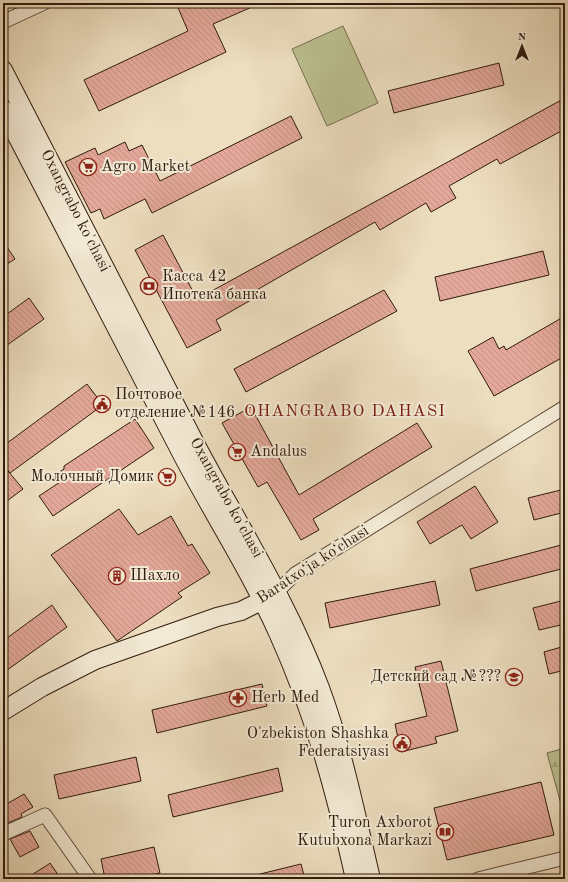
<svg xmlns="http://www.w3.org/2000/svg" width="568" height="882" viewBox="0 0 568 882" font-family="'Old Standard TT',serif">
	<defs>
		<pattern id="forest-firs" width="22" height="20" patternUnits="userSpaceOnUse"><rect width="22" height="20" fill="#bbc090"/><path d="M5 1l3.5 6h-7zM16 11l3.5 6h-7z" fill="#a1a47b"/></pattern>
		<pattern id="building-back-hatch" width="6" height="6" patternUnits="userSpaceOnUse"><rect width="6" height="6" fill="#e3a899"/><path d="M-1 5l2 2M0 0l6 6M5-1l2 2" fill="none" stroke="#c39083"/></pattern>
	</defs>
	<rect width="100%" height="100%" fill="#eddebf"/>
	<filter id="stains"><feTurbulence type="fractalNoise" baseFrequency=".005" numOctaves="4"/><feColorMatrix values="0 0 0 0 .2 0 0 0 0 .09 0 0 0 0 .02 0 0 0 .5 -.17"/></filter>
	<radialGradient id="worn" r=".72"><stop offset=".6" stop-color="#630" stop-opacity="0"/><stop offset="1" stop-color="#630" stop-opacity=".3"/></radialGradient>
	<!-- forest -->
	<path fill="url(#forest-firs)" stroke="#766e4e" d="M565,748v71l-18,-66z"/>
	<!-- green -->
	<path fill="#bbc090" stroke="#766e4e" d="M343,26l35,77 -51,23 -35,-77z"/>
	<!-- building -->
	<path fill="url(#building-back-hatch)" stroke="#301b0d" d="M176,3h85l-48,21 13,28 -127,59 -15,-31 104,-49z
		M499,63l5,22 -110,28 -6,-22z
		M565,98v31l-65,35 -3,-5 -48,27 7,12 -25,14 -5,-9 -46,27 -5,-8 -120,69 3,5 -42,24 5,10 -34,18 -52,-98 28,-15 34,64z
		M291,116l11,22 -150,75 -7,-14 -41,20 -4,-10 -9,4 -26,-51 30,-14 3,7 27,-13 4,9 13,-6 18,36z
		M3,241l12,18 -8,5 -4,-5z
		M543,251l6,24 -109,26 -5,-24z
		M384,290l13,21 -151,81 -12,-23z
		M29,298l15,21 -41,29v-31z
		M565,316v40l-71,40 -26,-45 25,-14 6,12 5,-3 2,4z
		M87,384l16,21 -93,68 -7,-9v-18z
		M251,407l48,88 118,-72 15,24 -119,72 6,11 -18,10 -34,-58 -9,5 -36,-64z
		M135,419l19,29 -101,68 -14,-20 24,-16 -5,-7 6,-4v-3z
		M3,465l20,24 -20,15z
		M475,486l23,36 -27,17 -9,-14 -32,19 -13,-22z
		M565,489v23l-31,8 -6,-22z
		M119,509l19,26 33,-19 17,30 4,-2 18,29 -32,20 4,4 -65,44 -66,-86z
		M565,544v24l-89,23 -6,-22z
		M435,581l5,24 -110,23 -5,-25z
		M565,600v24l-26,6 -6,-22z
		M52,605l15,22 -64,46v-32z
		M565,646v24l-16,4 -5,-22z
		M441,661l17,70 -23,6 2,6 -36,9 -6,-28 32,-8 -12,-49z
		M262,684l5,22 -110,27 -5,-23z
		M136,757l5,24 -82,18 -5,-24z
		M278,768l5,23 -110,26 -5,-22z
		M541,782l13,53 -107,25 -13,-52z
		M24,794l9,13 -12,7 1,3 -19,8v-19z
		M30,831l9,16 -19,10 -10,-18z
		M154,847l6,26 -27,6h-28l-4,-20z
		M50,863l11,16h-36l24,-15z
		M301,864l4,15h-48l-1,-4z"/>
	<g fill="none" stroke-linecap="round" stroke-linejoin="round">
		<defs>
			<path id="street" d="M3,22l41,-19
				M277,592l18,-18 270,-167
				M3,834l42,-19 45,64
				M478,879l87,-21"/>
			<path id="secondary" d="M3,70c64,125 128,250 193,375 43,81 92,158 124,243 23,62 36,127 51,191
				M3,109c60,117 121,233 181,349 31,59 68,116 95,177 36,80 57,159 76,244
				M3,711l39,-24 53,-27 122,-43 24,-6 32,-16"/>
		</defs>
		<!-- street casing -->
		<use href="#street" stroke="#5f4c3a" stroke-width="15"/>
		<!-- secondary casing -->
		<use href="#secondary" stroke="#301b0d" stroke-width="20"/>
		<!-- street -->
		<use href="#street" stroke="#f3ead5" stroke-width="13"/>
		<!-- secondary -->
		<use href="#secondary" stroke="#f3ead5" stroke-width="18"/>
	</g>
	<!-- icons -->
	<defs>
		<symbol id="supermarket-ring" viewBox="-11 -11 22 22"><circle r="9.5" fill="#f3ead5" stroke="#8f2418" stroke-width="1.5"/><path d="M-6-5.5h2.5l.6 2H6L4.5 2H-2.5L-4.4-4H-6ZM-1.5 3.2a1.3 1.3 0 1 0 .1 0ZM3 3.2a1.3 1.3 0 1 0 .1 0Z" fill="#8f2418"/></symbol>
		<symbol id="bank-ring" viewBox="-11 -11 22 22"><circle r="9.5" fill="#f3ead5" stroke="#8f2418" stroke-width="1.5"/><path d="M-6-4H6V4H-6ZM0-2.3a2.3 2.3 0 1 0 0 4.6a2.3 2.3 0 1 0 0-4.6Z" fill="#8f2418"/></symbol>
		<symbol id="civic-ring" viewBox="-11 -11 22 22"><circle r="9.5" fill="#f3ead5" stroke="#8f2418" stroke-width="1.5"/><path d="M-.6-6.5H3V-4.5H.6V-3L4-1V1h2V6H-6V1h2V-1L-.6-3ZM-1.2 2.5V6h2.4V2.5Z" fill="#8f2418"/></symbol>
		<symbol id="building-ring" viewBox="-11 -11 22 22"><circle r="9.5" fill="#f3ead5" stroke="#8f2418" stroke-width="1.5"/><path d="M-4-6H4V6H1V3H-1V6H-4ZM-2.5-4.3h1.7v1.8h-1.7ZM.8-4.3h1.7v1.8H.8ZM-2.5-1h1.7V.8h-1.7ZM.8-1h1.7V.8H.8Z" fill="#8f2418"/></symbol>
		<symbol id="school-ring" viewBox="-11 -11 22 22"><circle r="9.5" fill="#f3ead5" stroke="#8f2418" stroke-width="1.5"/><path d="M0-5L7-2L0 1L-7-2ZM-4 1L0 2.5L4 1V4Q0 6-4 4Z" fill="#8f2418"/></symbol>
		<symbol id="pharmacy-ring" viewBox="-11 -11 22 22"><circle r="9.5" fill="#f3ead5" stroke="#8f2418" stroke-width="1.5"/><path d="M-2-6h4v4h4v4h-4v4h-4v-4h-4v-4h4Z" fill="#8f2418"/></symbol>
		<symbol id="library-ring" viewBox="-11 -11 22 22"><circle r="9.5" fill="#f3ead5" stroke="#8f2418" stroke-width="1.5"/><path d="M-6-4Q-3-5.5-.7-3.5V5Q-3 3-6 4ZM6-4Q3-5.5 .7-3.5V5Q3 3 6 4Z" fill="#8f2418"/></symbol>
	</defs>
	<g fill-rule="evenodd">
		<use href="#supermarket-ring" x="78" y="157" width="20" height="20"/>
		<use href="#bank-ring" x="139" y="276" width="20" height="20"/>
		<use href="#civic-ring" x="92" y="394" width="20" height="20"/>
		<use href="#supermarket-ring" x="227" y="442" width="20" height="20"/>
		<use href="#supermarket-ring" x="157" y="467" width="20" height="20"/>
		<use href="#building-ring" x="107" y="566" width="20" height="20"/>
		<use href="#school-ring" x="504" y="667" width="20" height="20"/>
		<use href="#pharmacy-ring" x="228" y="688" width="20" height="20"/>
		<use href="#civic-ring" x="392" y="733" width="20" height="20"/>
		<use href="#library-ring" x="435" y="822" width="20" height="20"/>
	</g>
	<g text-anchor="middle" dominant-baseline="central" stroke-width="4" stroke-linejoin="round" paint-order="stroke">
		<!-- poi labels -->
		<g font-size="16" fill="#301b0d" stroke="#f3ead5" text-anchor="start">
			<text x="101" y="167">Agro Market</text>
			<text x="162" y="277">Касса 42<tspan x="162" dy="18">Ипотека банка</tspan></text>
			<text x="115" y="395">Почтовое<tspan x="115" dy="18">отделение №146</tspan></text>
			<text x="250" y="452">Andalus</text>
			<text x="154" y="477" text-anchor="end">Молочный Домик</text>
			<text x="130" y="576">Шахло</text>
			<text x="501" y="677" text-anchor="end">Детский сад №???</text>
			<text x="251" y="698">Herb Med</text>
			<text x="389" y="734" text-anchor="end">O'zbekiston Shashka<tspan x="389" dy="18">Federatsiyasi</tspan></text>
			<text x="432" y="823" text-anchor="end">Turon Axborot<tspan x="432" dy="18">Kutubxona Markazi</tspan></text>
		</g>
		<!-- street labels -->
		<g font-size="16" fill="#301b0d" stroke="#f3ead5">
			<text transform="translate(75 211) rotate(63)">Oxangrabo ko'chasi</text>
			<text transform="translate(226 498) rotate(61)">Oxangrabo ko'chasi</text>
			<text transform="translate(313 565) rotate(-33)">Baratxoʻja koʻchasi</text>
		</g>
		<!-- neighbourhood labels -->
		<g font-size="17" letter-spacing="1" fill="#7a1f14" stroke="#f3ead5">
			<text x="345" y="411">OHANGRABO DAHASI</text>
		</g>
	</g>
	<!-- margin -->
	<rect width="568" height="882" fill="none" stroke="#eddebf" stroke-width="16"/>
	<rect x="4" y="4" width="560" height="874" fill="none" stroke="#301b0d" stroke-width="2"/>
	<rect x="8" y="8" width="552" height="866" fill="none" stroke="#301b0d"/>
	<!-- north arrow -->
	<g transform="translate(522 46)" stroke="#f3ead5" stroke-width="3" paint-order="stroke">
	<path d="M0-3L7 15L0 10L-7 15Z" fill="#301b0d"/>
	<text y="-6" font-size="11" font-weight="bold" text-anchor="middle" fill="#301b0d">N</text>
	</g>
	<rect width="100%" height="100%" filter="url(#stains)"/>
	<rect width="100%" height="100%" fill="url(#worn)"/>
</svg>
